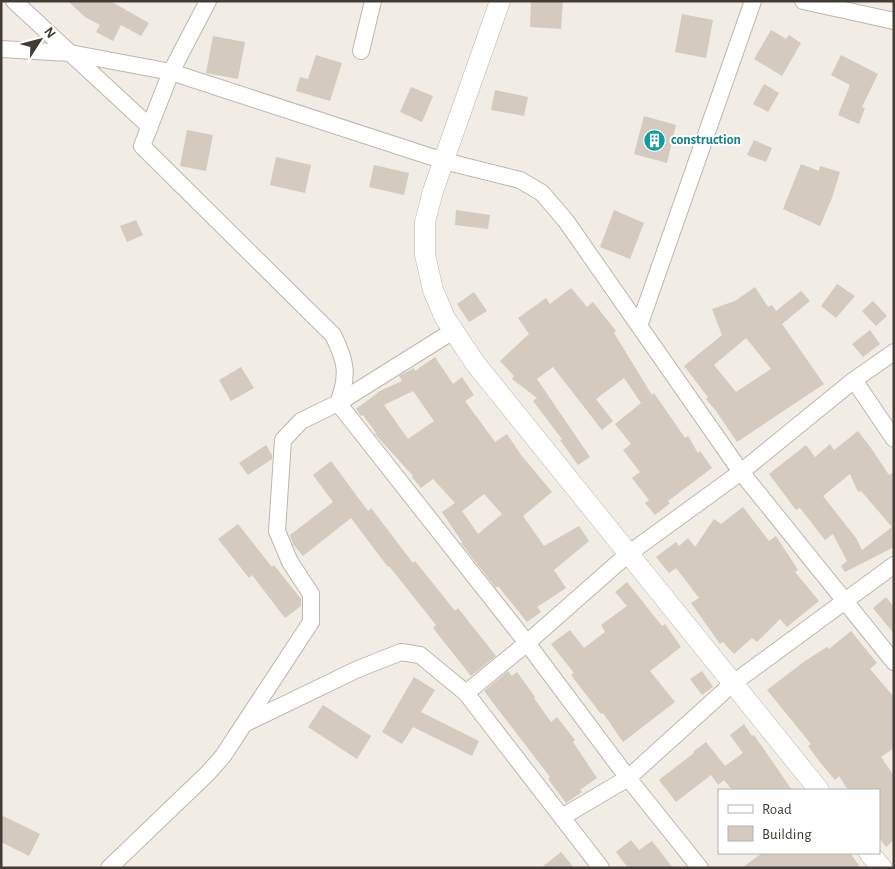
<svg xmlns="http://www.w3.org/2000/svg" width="895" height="869" viewBox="0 0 895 869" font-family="'Alegreya Sans',sans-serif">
	<rect width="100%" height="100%" fill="#f1ece4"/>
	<!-- building -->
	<path fill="#d4cabd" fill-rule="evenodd" d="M68,1h42l39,22 -8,13 -20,-11 -8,16 -17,-9 4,-7 -15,-8z
		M531,1h32l-2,28 -31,-2z
		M682,14l31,6 -7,38 -31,-6z
		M771,30l15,9 3,-4 12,8 -19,33 -28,-17z
		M213,36l32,6 -7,37 -32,-6z
		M316,55l26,8 -12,38 -34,-10 4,-14 8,2z
		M841,55l37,19 -16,33 3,1 -6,16 -21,-9 12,-30 -19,-10z
		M764,84l15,9 -11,19 -15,-8z
		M411,87l22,9 -11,26 -22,-10z
		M495,90l33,7 -4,19 -33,-6z
		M644,116l32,9 -9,38 -33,-9z
		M187,130l26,5 -7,36 -26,-5z
		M754,140l18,8 -6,14 -19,-7z
		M276,157l35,8 -6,28 -35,-8z
		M801,164l18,7 1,-5 20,6 -8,26 -12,28 -37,-17z
		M374,165l35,8 -5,22 -35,-8z
		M456,210l34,5 -2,14 -33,-4z
		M614,210l30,13 -14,36 -30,-12z
		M136,220l7,15 -16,7 -7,-16z
		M837,284l18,12 -19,22 -15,-12z
		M755,287l13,20 4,-2 4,6 25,-20 9,10 -28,23 42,60 -87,58 -21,-31 -10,-12 2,-2 -24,-31 38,-31 -10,-26 23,-8zM746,338l25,31 -35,23 -22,-27z
		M571,288l16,19 6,-5 23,29 -2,2 38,62 2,-2 31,45 3,-2 10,17 2,-2 12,17 -44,33 2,2 -15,12 -10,-12 4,-3 -17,-22 8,-6 -17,-22 8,-6 -16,-20 26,-21 -17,-25 -28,21 17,22 -11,9 -49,-63 -16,12 53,78 -12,8 -18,-25 2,-1 -29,-38 4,-3 -25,-19 2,-3 -14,-15 29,-27 -11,-16 28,-20 4,6z
		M474,292l13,19 -18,11 -12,-18z
		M873,301l14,15 -11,10 -14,-15z
		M870,330l10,14 -17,13 -11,-13z
		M435,357l18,27 9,-7 12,18 -9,6 30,41 12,-8 14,21 31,37 -29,24 21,30 35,-20 10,15 -35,29 12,18 -29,19 4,5 -14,10 -29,-36 -2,2 -35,-45 1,-1 -20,-30 13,-9 -22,-24 -12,9 -9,-11 1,-1 -38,-42 1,-1 -13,-18 -2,1 -5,-7 24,-18 22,-10 -3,-5 15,-8 1,3zM413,391l21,30 -26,18 -24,-34zM484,494l18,20 -24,20 -16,-23z
		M241,367l13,21 -23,13 -12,-21z
		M858,431l13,17 18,27 5,-3v75l-49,25 -4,-6 6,-5 -14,-27 -8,6 -25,-32 -4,2 -27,-36 37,-29 9,12 15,-13 4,6zM850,474l8,18 3,-1 31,36 -30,23 -6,-12 -33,-42z
		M266,445l6,10v4l-24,16 -9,-12z
		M331,461l37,50 3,-3 42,55 2,-2 40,50 3,-3 38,48 -25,20 -38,-48 3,-3 -47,-59 -1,1 -37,-49 -48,38 -10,-12 -3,-9 43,-33 -20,-27z
		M743,507l26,34 7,-5 22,34 -3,2 24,29 -32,26 -7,-8 -23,23 -5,-4 -18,16 -11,-12 -3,2 -29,-41 8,-5 -23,-30 -7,5 -13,-16 20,-15 3,4 9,-8 7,9 19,-28 7,5z
		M238,524l34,43 2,-2 27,34v7l-16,12 -33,-43 -3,3 -31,-39z
		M627,582l35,44 3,-2 16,23 -31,24 25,31 -52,40 -20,-29 -2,1 -30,-39 3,-2 -23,-29 19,-14 14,18 21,-16 -4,-7 26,-19 -12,-14z
		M886,597l8,10v27l-21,-26z
		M851,631l26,32 -7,6 24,28v51l-13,9 13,19v64l-8,7 -7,-9v-48h-31l-9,-14 -4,4 -16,-19 -11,-15 3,-2 -44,-54 38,-29 22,-14 2,2z
		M508,671l4,5 5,-4 18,25 -1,1 17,24 6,-5 18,23 -2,2 24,36 -17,12 2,2 -16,11 -18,-24 2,-2 -66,-86z
		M702,671l11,16 -11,8 -12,-16z
		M414,677l21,13 -14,22 58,29 -7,15 -59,-29 -11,17 -20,-12z
		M323,705l48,31 -14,23 -49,-32z
		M744,724l8,12 2,-1 38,55h-60l-8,-10 -6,5 -7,-10 -35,27 -17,-22 35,-27 -1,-1 13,-10 19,24 18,-13 -13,-18z
		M1,815l39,19 -11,22 -28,-14z
		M631,840l8,10 13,-9 21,27h-45l-12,-16z
		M561,852l13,16h-33z
		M762,853h88l11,15h-119z"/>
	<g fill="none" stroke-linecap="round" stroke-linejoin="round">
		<defs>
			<path id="minor" d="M14,1l136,126
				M208,1l-37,71 -29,74 191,189c13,25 16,41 5,68l115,-72
				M803,1l91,20
				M1,49l69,4 101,19 273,89 76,19 22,13 24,28 175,251 153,190
				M361,51l12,-50
				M639,326l114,-325
				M854,380l40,59
				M466,693l61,-50 101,-89 113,-82 113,-92 40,-28
				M244,724l114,-55 43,-17 19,3 46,38 135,175
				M562,817l66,-39 104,-94 162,-119
				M109,868l99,-95 15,-17 88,-134v-28l-21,-32 -13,-31 6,-91 18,-19 37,-18 189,240 101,135 72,90"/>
			<path id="tertiary" d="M500,1l-67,190 -8,31v33l8,35 12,28 30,45 344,427
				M869,853l13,15"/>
		</defs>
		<!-- minor casing -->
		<use href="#minor" stroke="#beb6aa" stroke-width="18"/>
		<!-- tertiary casing -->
		<use href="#tertiary" stroke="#beb6aa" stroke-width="21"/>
		<!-- minor -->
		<use href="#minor" stroke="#fff" stroke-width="16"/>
		<!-- tertiary -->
		<use href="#tertiary" stroke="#fff" stroke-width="20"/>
	</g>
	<!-- icons -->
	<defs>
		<symbol id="building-disc" viewBox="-11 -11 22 22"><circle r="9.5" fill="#0f9aa8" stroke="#fff"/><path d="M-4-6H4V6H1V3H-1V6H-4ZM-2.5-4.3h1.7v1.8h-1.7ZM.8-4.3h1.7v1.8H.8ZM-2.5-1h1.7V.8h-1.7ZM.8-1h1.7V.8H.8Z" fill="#fff"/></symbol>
	</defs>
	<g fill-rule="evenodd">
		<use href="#building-disc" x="642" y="128" width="25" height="25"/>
	</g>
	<g text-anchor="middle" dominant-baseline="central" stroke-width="4" stroke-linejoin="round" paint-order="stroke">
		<!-- culture labels -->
		<g font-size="14" font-weight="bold" fill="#0d838f" stroke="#fff" text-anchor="start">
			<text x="671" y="140">construction</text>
		</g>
	</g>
	<!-- border -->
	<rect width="895" height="869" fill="none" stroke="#423c34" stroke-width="5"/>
	<!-- legend -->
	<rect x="718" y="789" width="162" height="65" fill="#ffffff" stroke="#b3b1ae"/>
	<rect x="728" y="805" width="25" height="8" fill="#ffffff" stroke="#b3b1ae"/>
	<text x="762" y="814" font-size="15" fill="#423c34">Road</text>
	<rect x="728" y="826" width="25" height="15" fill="#d4cabd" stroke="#b3b1ae"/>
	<text x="762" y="839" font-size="15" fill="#423c34">Building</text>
	<!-- north arrow -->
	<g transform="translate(40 40) rotate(54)" stroke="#ffffff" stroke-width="4" paint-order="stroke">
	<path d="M0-4L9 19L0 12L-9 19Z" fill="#423c34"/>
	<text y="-8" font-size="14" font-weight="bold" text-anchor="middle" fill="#423c34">N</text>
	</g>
</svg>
